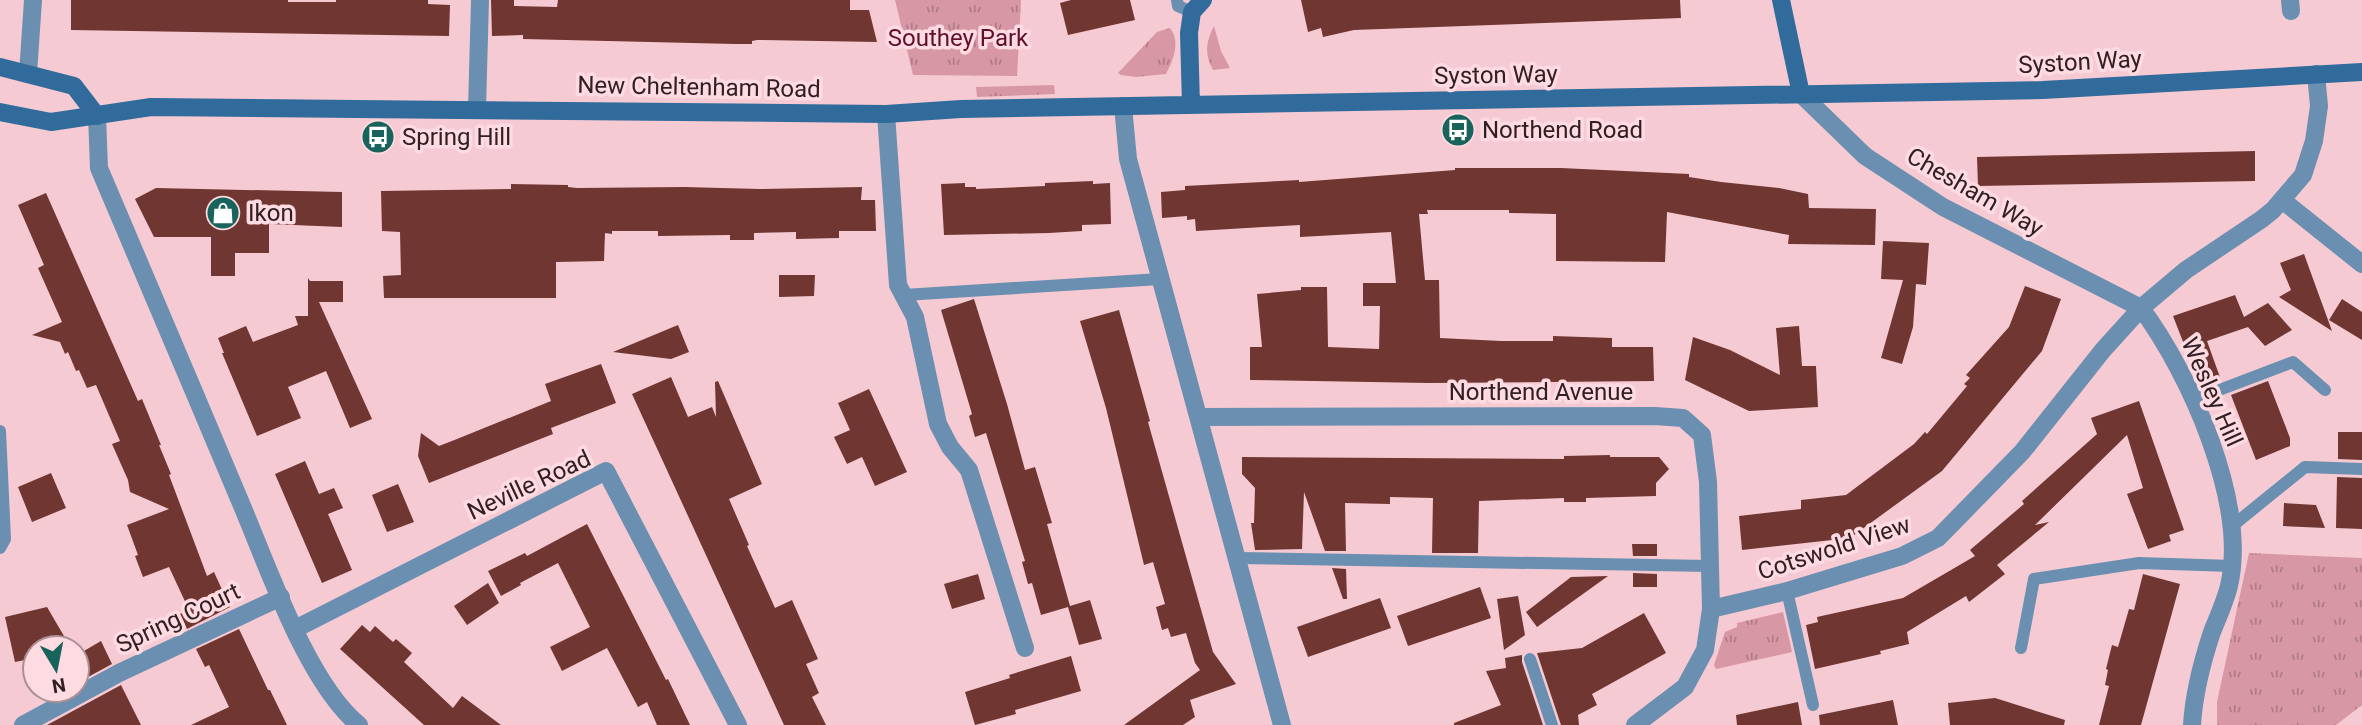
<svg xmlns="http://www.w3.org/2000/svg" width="2362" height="725" viewBox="0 0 2362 725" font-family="Roboto,sans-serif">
	<defs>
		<pattern id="grass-tufts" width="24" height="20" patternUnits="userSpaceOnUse" patternTransform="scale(1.75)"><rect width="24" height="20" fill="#d897a5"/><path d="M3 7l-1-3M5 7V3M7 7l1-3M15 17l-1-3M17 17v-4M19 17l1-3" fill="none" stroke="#b07b86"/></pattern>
	</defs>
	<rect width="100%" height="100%" fill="#f6cad3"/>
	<!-- grass -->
	<path fill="url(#grass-tufts)" d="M895,0h126l-4,76 -104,-1z
		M1214,26l7,25 9,17 -17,2c-9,-16 -7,-28 1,-44z
		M1170,28c11,13 3,33 -4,46l-30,3 -15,-2 -3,-2 39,-41z
		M1054,85l1,9 -78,3 -1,-10z
		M2249,553l113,5v147l-26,20h-119v-23z
		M1783,612l9,40 -76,17 -2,-4 11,-33 12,-5v-4z"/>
	<!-- building -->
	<path fill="#703632" d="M71,0h217v2h48v-2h92v4l22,1 -1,31 -378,-6z
		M491,0h23v6l43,1 1,-7h292v10h19l8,32 -120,-2 -5,1v3h-18l-211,-5v-4l-31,1z
		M1071,0h59l5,20 -67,15 -8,-32z
		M1301,0h379l1,18 -327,12 -31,7 -2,-9 -13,4z
		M2255,151v30l-277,5 -1,-29z
		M1455,168h106l128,6v3l32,5 58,6 29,6 1,14 67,1 -1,36 -87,-1 1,-9 -122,-23 -2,50 -109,-1v-47l-47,-1v-3h-82l1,4h-9l6,66h14l1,58 61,3h52v-5l59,2v9h41l1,34 -226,2 -178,-3v-33h12l-5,-53 44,-4v-3h26l1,60 51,2 1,-43h-17v-23h33l-5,-51 -91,5v-12l-104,6 -1,-12 -8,1v-4l-25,2 -1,-26 24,-2v-4l114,-6v2l156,-12z
		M1093,181v3l17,-1 1,41 -29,1v6l-33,2 -105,2 -3,-51 24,-1v4h11v2l69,-3v-3z
		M511,184l57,1v2l9,1 107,-1 76,2 102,-2 -1,13h14l1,31h-37v7l-43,1v-7l-42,1v7h-24v-5l-72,1v-5h-46v3l-7,-1 -1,28 -48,1v36h-172l-1,-22 18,-1 -1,-43 -18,-1 -1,-40 130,-2z
		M156,188l186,4v35l-73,-3v29h-34v23h-24v-39h-57l-19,-38z
		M46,193l92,208 4,-2 19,46h-2l12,29 -2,1 38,101 7,-4 16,35 -43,22 -7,-15 9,-4 -20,-43 -26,10 -8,-21 3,-1 -11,-30 42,-16 -39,-17 -2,-12 -16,-36 8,-3 -24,-56 -9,3 -8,-18 -3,1 -8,-19 -3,2 -5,-12 -28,-7 30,-13 -24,-54 6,-3 -26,-60z
		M1883,241l46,2 -3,42 -10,-1 -3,43 -11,37 -21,-6 22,-78 -22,-1z
		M2304,254l28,77 -53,-34 12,-7 -11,-27z
		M779,275h36l-1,21 -35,1z
		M308,278l2,3h33v21h-24l53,117 -22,9 -24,-57 -38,16 13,31 -44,18 -35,-83h2l-6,-15 28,-12 7,16 45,-17 -3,-9h13z
		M2025,286l36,13 -19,52 -100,120 -92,67 -108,12 -3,-34 62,-7v-9l45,-5 68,-51 11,-12 2,2 40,-48 -3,-2 6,-6 -4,-3 43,-48z
		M2235,295l9,22 24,-14 24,27 -27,16 -18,-20 1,1 -41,14 14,39 -20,8 -28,-72z
		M974,299l33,105 18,66 10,-3 17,56 -5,1 23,82 20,-6 12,39 -23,6 -11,-38 -27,8 -9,-32 -4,1 -6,-22 3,-1 -39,-128 -11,4 -6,-21 3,-2 -31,-104z
		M2342,299l20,13v28l-33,-20z
		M1119,310l31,111 -2,1 65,230 23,32 -46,16 5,17 -12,8h-59l76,-55 -5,-7 -9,-30 -15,4 -3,-9 -6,2 -6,-23 9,-3 -12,-42 -9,3 -38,-157 -26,-87z
		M678,325l11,27 -18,7 -58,-7z
		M1799,326l3,40h14l2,41 -69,4 -64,-31 8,-43 37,13 50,25 -4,-47z
		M601,364l15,39 -65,25 2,6 -124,49 -11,-27 3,-23 18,13 18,-7 94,-38 -6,-17z
		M671,377l17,40 24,-10 4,10 -1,-35 3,-1 44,103 -33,15 20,46 -2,1 28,62 17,-8 26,59 -12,5 13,29 -7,4 14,28h-42l-152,-331z
		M2268,381l22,57v8l-34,14 -25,-65z
		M869,389l38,83 -32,14 -13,-29 -15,7 -13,-27 16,-7 -12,-27z
		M2139,401l45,129 -15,5 2,6 -23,8 -21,-55 16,-6 -16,-53 -92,90 14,-3 -52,43 8,9 -36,28 -3,-6 -59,36 2,12 -29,7 1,3 -66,15 -9,-44 12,-3 -1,-5 86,-19 72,-42 -5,-6 54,-46 -2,-3 75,-67 -6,-16z
		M2338,432h24v28l-24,-1z
		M1610,455v2h49l10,12 -13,14v13l-70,2v4h-22v-4l-85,3 -1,52h-46l1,-55 -43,-1v7l-45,-1 1,48h-21l-21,-59 -2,57 -47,1 -4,-27h3l1,-35 -13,-14v-17l322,2v-3z
		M305,461l14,33 15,-6 9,20 -15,6 24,56 -30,13 -47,-109z
		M51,473l15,35 -34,14 -14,-35z
		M2337,477l25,1v51l-26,-1z
		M398,484l16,38 -27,10 -15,-37z
		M2284,503l32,2 9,23 -42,-2z
		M587,524l79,156 2,-1 22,46h-33l-10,-23 -9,5 -31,-59 -45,23 -12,-24 40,-20 -32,-64 -38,20 1,2 -20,11 -13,-25 37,-18 2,3z
		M1632,544h25v12h-24z
		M1332,568l14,1 1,30h-4z
		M1633,573l24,1v13h-24z
		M978,574l7,25 -33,10 -8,-25z
		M2143,574l37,10 -39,141h-42l10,-39 -4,-1 3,-15 -2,-1 6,-24 6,2 11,-38 5,1z
		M1608,576l-71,51 -11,-15 45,-35z
		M488,583l11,20 -32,22 -13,-19z
		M1480,587l11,31 -83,28 -11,-30z
		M1518,596l7,39 -21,15 -7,-51z
		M1380,598l11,30 -83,29 -11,-30z
		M47,607l24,41h-36v10l-20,4 -10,-45z
		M1644,613l22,40 -74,41 5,11 -19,10 1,10h-18l-24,-72 45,-5z
		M362,625l8,7 5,-6 18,16 3,-3 16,14 -8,9 49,46 9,-12 39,29h-77l-84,-76z
		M239,629l29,61h2l17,35h-96l38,-18 -20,-42 -4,2 -9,-18z
		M101,641l11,23 -35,19v-28z
		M1522,655v7l21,63h-89v-2l47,-18 -15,-34 20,-3 -1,-10z
		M1071,656l10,35 -66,19 1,4 -41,11 -10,-33 45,-14 -1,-3z
		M121,685l20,40h-94z
		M1995,698l70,22 -1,5h-114l-2,-22z
		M1893,700l5,25h-78l-1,-10z
		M1798,702l4,23h-65l-1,-10z"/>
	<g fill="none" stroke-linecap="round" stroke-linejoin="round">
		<!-- lane -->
		<path stroke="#6a8fb0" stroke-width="12" d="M1177,0l1,6 14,6
			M904,295l256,-16
			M2193,400l100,-38 32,28
			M0,431l5,108 -5,9
			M2231,527l74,-60 57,2
			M1237,558l473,8
			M1787,591l26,114
			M2021,648l13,-69 105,-16 93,3
			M1530,659l22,66"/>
		<!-- street -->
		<path stroke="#6a8fb0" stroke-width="18" d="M2290,0l1,11
			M28,74l5,-74
			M1123,106l5,53 154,566
			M477,109l3,-109
			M886,114l12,171 17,32 23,107 12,23 19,23 56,178
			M97,116l2,52c48,111 94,222 141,333 27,63 67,182 119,224
			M2282,200l80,64
			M1199,417l456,-1 28,2 19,17 6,47 3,127 -6,41 -20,37 -50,38
			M1711,609l76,-18 115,-35 36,-18 84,-86 81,-102 38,-42 -198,-101 -78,-51 -64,-62
			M295,629l311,-158 132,254
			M23,725l96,-52 162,-76
			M2192,725c2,-33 10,-63 20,-93 6,-15 13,-30 17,-46 19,-83 -39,-212 -88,-278l45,-38 76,-51 11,-9 30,-35 11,-34 5,-35 -3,-32"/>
		<!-- secondary -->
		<path stroke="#306b9b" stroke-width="18" d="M1781,0l20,94
			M0,67l74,19 23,30
			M1191,105l-2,-72 3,-21 11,-12
			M0,112l51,10 100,-15 735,7 75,-5 1082,-19 319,-18"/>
	</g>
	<!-- icons -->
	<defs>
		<symbol id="bus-disc" viewBox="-11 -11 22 22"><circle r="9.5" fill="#18645c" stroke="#fedae1"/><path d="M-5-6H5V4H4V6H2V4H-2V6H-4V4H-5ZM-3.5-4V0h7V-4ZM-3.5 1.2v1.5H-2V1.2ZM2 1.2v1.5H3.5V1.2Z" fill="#fff"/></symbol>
		<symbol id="shop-disc" viewBox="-11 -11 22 22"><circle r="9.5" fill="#18645c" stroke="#fedae1"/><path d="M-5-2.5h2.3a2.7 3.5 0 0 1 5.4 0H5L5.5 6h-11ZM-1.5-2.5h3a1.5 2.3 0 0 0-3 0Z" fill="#fff"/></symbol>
	</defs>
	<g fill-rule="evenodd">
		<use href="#bus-disc" x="1439" y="111" width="38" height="38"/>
		<use href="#bus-disc" x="359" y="118" width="38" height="38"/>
		<use href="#shop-disc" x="204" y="194" width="38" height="38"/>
	</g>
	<g text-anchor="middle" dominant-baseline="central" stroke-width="7" stroke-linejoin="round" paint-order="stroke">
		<!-- park labels -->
		<g font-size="24" fill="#60102c" stroke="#fedae1">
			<text x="958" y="38">Southey Park</text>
		</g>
		<!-- street labels -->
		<g font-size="24" fill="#302023" stroke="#fedae1">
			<text transform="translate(2080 62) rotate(-3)">Syston Way</text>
			<text transform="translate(1496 75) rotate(-1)">Syston Way</text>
			<text transform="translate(699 87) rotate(1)">New Cheltenham Road</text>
			<text transform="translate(1975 192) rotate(30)">Chesham Way</text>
			<text x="1541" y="392">Northend Avenue</text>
			<text transform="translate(2212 392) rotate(66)">Wesley Hill</text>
			<text transform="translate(529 485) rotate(-25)">Neville Road</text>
			<text transform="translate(1834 548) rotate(-18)">Cotswold View</text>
			<text transform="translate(178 618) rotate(-25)">Spring Court</text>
		</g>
		<!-- poi labels -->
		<g font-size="24" fill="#302023" stroke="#fedae1" text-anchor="start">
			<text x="1482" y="130">Northend Road</text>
			<text x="402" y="137">Spring Hill</text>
			<text x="248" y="213">Ikon</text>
		</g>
	</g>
	<!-- north arrow -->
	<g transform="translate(56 669) rotate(170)"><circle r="33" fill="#fedae1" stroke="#ac9095" stroke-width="2"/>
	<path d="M0-5L12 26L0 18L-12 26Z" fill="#18645c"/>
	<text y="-10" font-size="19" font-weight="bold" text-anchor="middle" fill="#302023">N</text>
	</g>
</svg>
